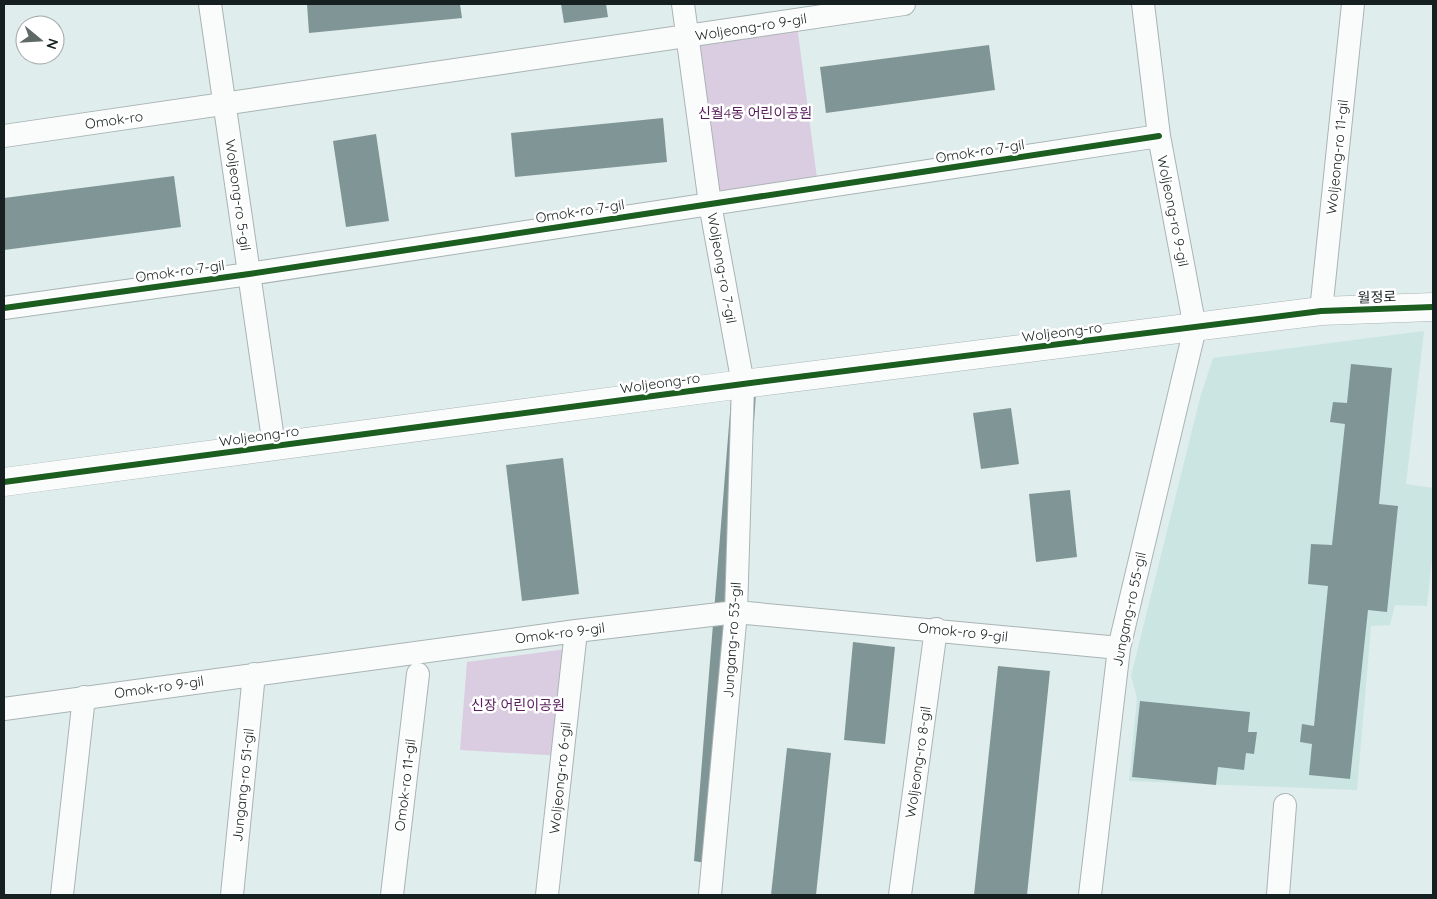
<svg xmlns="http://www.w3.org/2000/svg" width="1437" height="899" viewBox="0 0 1437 899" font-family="Quicksand,'Noto Sans KR',sans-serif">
	<rect width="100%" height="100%" fill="#dfedec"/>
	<!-- built -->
	<path fill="#cbe5e3" d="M1424,331l-18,153 27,4v61l-6,57 -32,-1 -5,20 -19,1 -14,164 -228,-9 8,-83 -6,-22 69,-278 13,-40z"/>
	<!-- green -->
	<path fill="#dbcde1" d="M797,25l21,161 -105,15 -22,-162z
		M574,648l-11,108 -103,-6 7,-88z"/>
	<!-- building -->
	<path fill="#809696" d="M307,4h153l2,14 -153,15z
		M561,4h45l2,13 -44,6z
		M989,45l6,45 -169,23 -6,-46z
		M663,118l4,44 -152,15 -4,-44z
		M376,134l13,87 -43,6 -13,-86z
		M174,176l7,51 -177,23v-52z
		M1351,364l41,4 -13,136 19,2 -11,106 -19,-2 -18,169 -41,-4 3,-31 -12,-2 2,-18 12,2 14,-140 -20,-2 3,-40 21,1 13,-121 -15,-2 3,-20 14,1z
		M756,394l-34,472 -28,-5 37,-461z
		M1011,408l8,56 -38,5 -8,-56z
		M563,458l16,136 -57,7 -16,-136z
		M1070,490l7,67 -41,5 -7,-68z
		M853,642l42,5 -10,97 -41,-4z
		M998,666l52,5 -23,224h-53z
		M1140,701l110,11 -2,20h9l-3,22 -8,-1 -2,17 -26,-3 -2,18 -84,-8z
		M787,748l44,5 -15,142h-45z"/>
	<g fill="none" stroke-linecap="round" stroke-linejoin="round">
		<defs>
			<path id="street" d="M210,4l64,442
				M683,4l27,200 33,180 -7,228 -26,283
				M4,136l900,-132
				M4,308l245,-34 910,-138
				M1321,311l32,-307
				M4,709l572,-78 160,-19 383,36
				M62,895l22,-198
				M232,895l22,-221
				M392,895l26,-221
				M547,895l29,-264
				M900,895l36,-266
				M1090,895l29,-247 76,-320 -36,-192 -16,-132
				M1278,895l7,-90"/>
			<path id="secondary" d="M4,482l739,-98 578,-73 112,-4"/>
		</defs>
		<!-- street casing -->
		<use href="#street" stroke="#a9b4b3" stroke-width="24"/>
		<!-- secondary casing -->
		<use href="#secondary" stroke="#a9b4b3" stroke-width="29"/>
		<!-- street -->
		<use href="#street" stroke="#fafcfc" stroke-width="22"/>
		<!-- secondary -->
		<use href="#secondary" stroke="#fafcfc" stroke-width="28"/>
		<defs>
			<path id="cycleway" d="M4,308l245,-34 910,-138
				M4,482l739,-98 578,-73 112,-4"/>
		</defs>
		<!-- cycleway casing -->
		<use href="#cycleway" stroke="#fff" stroke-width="9"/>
		<!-- cycleway -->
		<use href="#cycleway" stroke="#1b5e20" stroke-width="6"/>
	</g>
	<g text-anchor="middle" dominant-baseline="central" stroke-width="5" stroke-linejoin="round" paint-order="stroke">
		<!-- street labels -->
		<g font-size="14" fill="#172020" stroke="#fff">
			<text transform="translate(751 27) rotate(-9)">Woljeong-ro 9-gil</text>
			<text transform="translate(114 120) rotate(-8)">Omok-ro</text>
			<text transform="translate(980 151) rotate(-9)">Omok-ro 7-gil</text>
			<text transform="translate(1337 157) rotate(-84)">Woljeong-ro 11-gil</text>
			<text transform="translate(238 195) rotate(82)">Woljeong-ro 5-gil</text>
			<text transform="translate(580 211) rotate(-9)">Omok-ro 7-gil</text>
			<text transform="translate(1173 211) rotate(79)">Woljeong-ro 9-gil</text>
			<text transform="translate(722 268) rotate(80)">Woljeong-ro 7-gil</text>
			<text transform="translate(180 271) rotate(-8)">Omok-ro 7-gil</text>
			<text transform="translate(1377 297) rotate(-2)">월정로</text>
			<text transform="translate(1062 332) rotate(-7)">Woljeong-ro</text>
			<text transform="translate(660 383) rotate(-8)">Woljeong-ro</text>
			<text transform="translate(259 436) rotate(-8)">Woljeong-ro</text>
			<text transform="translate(1129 609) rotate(-78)">Jungang-ro 55-gil</text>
			<text transform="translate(963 632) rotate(6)">Omok-ro 9-gil</text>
			<text transform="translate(560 633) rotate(-7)">Omok-ro 9-gil</text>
			<text transform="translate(732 640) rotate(-86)">Jungang-ro 53-gil</text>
			<text transform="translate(159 687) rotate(-8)">Omok-ro 9-gil</text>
			<text transform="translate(918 762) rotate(-82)">Woljeong-ro 8-gil</text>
			<text transform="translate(560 778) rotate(-84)">Woljeong-ro 6-gil</text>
			<text transform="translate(243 785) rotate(-84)">Jungang-ro 51-gil</text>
			<text transform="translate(405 785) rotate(-83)">Omok-ro 11-gil</text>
		</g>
		<!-- park labels -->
		<g font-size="14" fill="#581c5c" stroke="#fff">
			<text x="755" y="113">신월4동 어린이공원</text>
			<text x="518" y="705">신장 어린이공원</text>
		</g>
	</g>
	<!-- border -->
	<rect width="1437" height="899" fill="none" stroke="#172020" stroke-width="10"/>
	<!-- north arrow -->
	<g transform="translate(40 40) rotate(108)"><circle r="24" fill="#ffffff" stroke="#a2a6a6"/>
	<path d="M0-4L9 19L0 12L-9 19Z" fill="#5d6867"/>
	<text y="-8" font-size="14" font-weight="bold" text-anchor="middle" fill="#172020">N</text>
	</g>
</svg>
